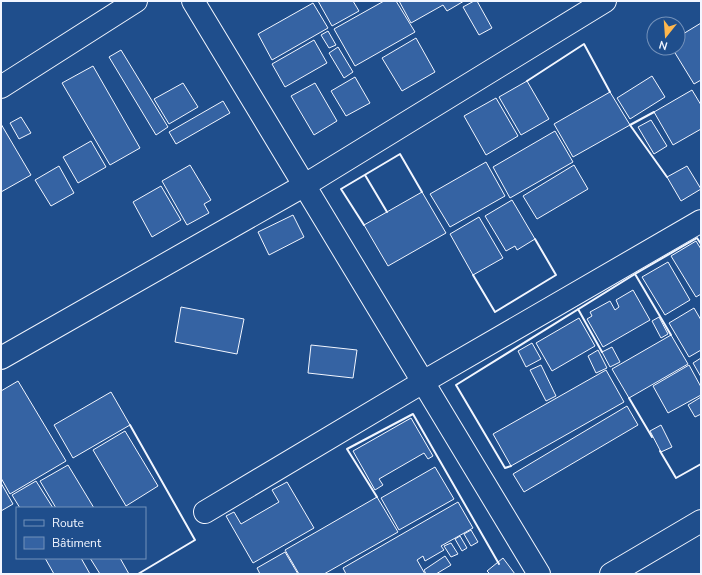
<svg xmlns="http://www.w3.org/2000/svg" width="702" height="575" viewBox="0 0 702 575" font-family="'Nunito Sans',sans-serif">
	<rect width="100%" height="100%" fill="#1f4e8c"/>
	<!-- building -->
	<path fill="#3563a3" stroke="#f2f6ff" d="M318,1h35l6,10 -27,15z
		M384,1h12l19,31 -60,34 -21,-37z
		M399,1h65l-17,10 -4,-6 -32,18z
		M474,1h3l15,27 -13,7 -16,-28z
		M313,3l15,25 -56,32 -14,-26z
		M701,23v57l-7,4 -22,-36h6v-11z
		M328,31l8,14 -7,3 -8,-13z
		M416,38l19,34 -33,19 -20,-33z
		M314,40l13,23 -42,24 -13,-23z
		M338,47l15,25 -9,6 -15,-25z
		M121,50l47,77 -12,8 -47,-78z
		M93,66l47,82 -30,17 -48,-82z
		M652,76l13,21 -35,22 -13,-21z
		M355,77l15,26 -24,13 -15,-25z
		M527,81l22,38 -28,16 -22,-38z
		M183,83l15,24 -29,17 -15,-25z
		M315,83l22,38 -23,14 -23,-39z
		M692,90l9,15v24l-28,16 -19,-33z
		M610,92l20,33 -57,32 -19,-33z
		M496,98l22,38 -32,19 -22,-39z
		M223,101l7,12 -54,31 -7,-12z
		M21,117l10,16 -12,6 -9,-16z
		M651,120l16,26 -13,8 -16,-27z
		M1,124l30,51 -30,17z
		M555,131l18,31 -63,36 -17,-31z
		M91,141l15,26 -28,16 -15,-26z
		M486,162l19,34 -55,31 -20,-33z
		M190,165l21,35 -7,4 5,9 -22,12 -25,-44z
		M574,165l14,24 -51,30 -14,-23z
		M59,166l15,27 -23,13 -16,-26z
		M687,166l14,23 -20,12 -14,-24z
		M161,186l20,34 -29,17 -19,-35z
		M422,192l24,41 -58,33 -24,-41z
		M512,200l23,39 -18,11 -2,-4 -9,5 -21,-35z
		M293,215l11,22 -35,18 -11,-23z
		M479,217l24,41 -30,17 -23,-41z
		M696,241l5,8v45l-5,3 -25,-41z
		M668,262l22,38 -25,15 -23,-38z
		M633,290l17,30 -47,27 -16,-28 5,-3 -2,-4 20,-11 5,9 4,-3 -3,-7z
		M181,307l63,12 -7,35 -62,-12z
		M694,308l7,12v30l-12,7 -20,-34z
		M659,317l9,17 -7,4 -9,-17z
		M579,318l16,28 -43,25 -16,-28z
		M671,335l17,29 -59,34 -17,-29z
		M532,343l9,16 -15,8 -8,-16z
		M311,345l46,5 -4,28 -45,-5z
		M612,347l8,15 -10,5 -8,-15z
		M598,350l9,18 -11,5 -8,-17z
		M701,358v19l-8,-14z
		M541,365l15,31 -10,5 -16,-31z
		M689,365l12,22v8l-33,18 -15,-27z
		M606,370l18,32 -113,64 -18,-32z
		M18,381l48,80 -56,33 -9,-16v-87z
		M111,392l19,33 -57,33 -19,-33z
		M701,397v17l-6,3 -7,-12z
		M627,406l11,19 -114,67 -11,-18z
		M411,418l22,38 -5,3 -4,-6 -45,26 4,6 -8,5 -22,-39z
		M661,425l11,22 -11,5 -11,-21z
		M125,431l33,55 -32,20 -33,-56z
		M68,465l26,43h-38l-16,-27z
		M435,467l19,32 -55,31 -18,-32z
		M36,481l17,27h-33l-8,-13z
		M287,482l27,46 -61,35 -27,-47 8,-4 7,12 38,-22 -7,-12z
		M1,483l12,21 -12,7z
		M377,497l21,35 -74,42h-25l-14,-24z
		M458,502l15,26 -32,18 3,4 -19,11 -2,-5 -6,4 8,14h-79l-3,-6z
		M471,530l7,12 -7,4 -7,-12z
		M460,536l7,12 -5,3 -7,-12z
		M451,543l7,11 -7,3 -7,-11z
		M285,552l13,22h-38l-3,-6z
		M445,556l6,9 -15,9h-10l-2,-4z
		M45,558h36l9,16h-36z
		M90,558h30l9,16h-29z
		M503,558l12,16h-25l-3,-3z"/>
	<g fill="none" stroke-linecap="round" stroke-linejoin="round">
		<defs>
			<path id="minor" d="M193,1l346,573
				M1,87l135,-86
				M1,358l304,-173 300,-184
				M205,512l218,-130 278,-161
				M611,574l90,-53"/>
		</defs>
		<!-- minor casing -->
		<use href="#minor" stroke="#f2f6ff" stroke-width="24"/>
		<!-- minor -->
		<use href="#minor" stroke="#1f4e8c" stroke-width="22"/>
		<!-- wall -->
		<path stroke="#f2f6ff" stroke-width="2" d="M527,81l57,-37 26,48
			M654,112l-24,13 37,52
			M365,175l22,37
			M364,225l-23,-36 59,-35 22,38
			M635,274l62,-36 4,6
			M473,275l22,37 61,-37 -21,-36
			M578,309l24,43
			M629,398l23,39
			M130,425l65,115 -57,34
			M660,451l16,27 25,-14
			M511,466l-6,2 -49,-83 179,-111 36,61
			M377,497l-30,-48 66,-35 86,150"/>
	</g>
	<!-- border -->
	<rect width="702" height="575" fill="none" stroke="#f2f6ff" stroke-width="4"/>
	<!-- legend -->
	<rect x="16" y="507" width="130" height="52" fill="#1f4e8c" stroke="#7391ba"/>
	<rect x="24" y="520" width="20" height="6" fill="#1f4e8c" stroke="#7391ba"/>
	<text x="52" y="527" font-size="12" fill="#f2f6ff">Route</text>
	<rect x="24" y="537" width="20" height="12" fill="#3563a3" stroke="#7391ba"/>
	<text x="52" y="547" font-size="12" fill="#f2f6ff">Bâtiment</text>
	<!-- north arrow -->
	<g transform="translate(666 36) rotate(197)"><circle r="19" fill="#1f4e8c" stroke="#7391ba"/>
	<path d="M0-3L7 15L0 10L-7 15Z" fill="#ffb74d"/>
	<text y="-6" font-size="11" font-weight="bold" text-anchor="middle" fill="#f2f6ff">N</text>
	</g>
</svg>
